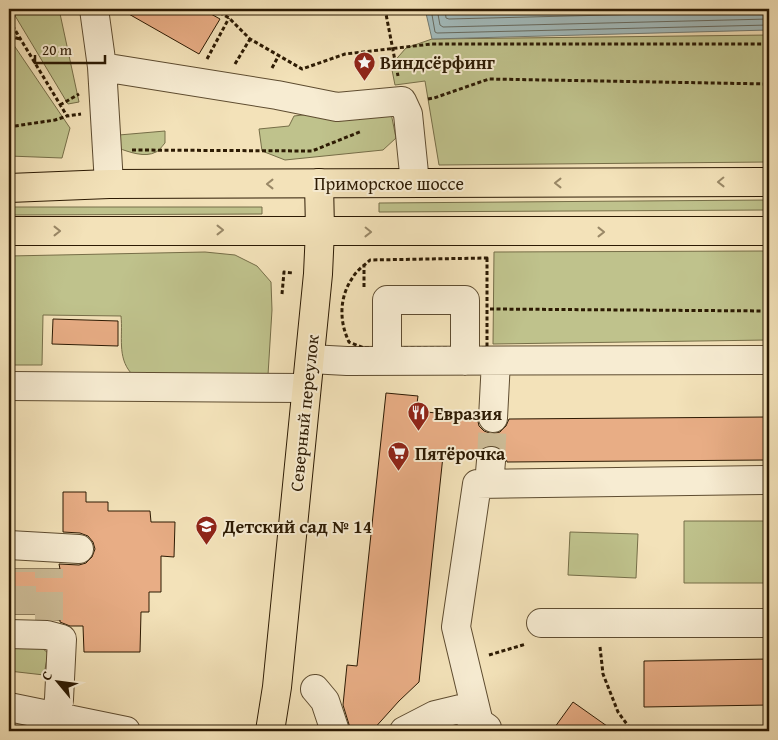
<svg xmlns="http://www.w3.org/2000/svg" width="778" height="740" viewBox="0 0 778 740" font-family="'Gentium Book Plus',serif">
	<rect width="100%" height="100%" fill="#f3e2b9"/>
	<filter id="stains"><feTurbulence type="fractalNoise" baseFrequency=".004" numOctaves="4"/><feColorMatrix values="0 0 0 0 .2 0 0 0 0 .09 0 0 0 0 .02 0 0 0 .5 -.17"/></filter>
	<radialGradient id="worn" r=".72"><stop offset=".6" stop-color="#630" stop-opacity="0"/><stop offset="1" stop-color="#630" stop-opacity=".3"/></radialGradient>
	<!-- green -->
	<path fill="#bfc28c" stroke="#766e48" d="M11,9h48l20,93 -11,2z
		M769,35v127l-330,3 -14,-84 -30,4 -4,-20 15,-17 26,-9z
		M9,38l61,90 -8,30 -53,-2z
		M390,108l6,30 -13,12 -98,10 -23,-9 -3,-22 30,-3 5,-10 34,-4z
		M165,131v12c-2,2 -6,8 -9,9 -11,6 -27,0 -38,-4l1,-13z
		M769,200v10l-390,2v-9z
		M9,207h253v7l-253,1z
		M769,251v89l-276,4 1,-92z
		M205,252l30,3 22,11 14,16 1,28 -4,65 -137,-2c-14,-16 -8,-37 -10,-57l-78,-1 -1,50h-33v-109z
		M684,521h85v62h-85z
		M570,532l68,2 -2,44 -68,-3z
		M9,643l28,1 11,9 -4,22 -35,-4z"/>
	<!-- water -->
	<path fill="#a2babb" stroke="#737a71" d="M425,9h344v21l-337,9z"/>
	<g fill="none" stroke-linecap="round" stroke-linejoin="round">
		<!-- shore -->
		<path stroke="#676a5f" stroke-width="1" d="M431,9l4,23 2,1 332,-8
			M437,9l3,16 3,2 326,-8
			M445,9l1,9 3,1 320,-8"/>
	</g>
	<!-- building -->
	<path fill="#e8ad85" stroke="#2c1a03" d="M120,9h82l18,10 -21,35z
		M53,319l65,2v25l-66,-2z
		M386,393l32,3 -2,15 61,6 2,9 5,5 8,3 8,-2 6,-6 3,-7 260,-2v43l-262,2 -2,-8 -5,-5 -8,-4 -8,2 -5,5 -4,7 -32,-3 -24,226 -20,19 -27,30h-21l-8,-26 4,-40 10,1z
		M63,492h23v10h22v9h42l1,11h24l-1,35 -13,-1v36h-12v20h-8l-1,40h-56l-1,-26h-13l-10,-4v-2l-24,-1v-5h-27v-45h51l-1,-5 20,1 7,-2 6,-6 3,-8 -2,-7 -5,-6 -8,-3 -17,-1z
		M769,659v46l-125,2v-46z
		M573,702l41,29h-62z"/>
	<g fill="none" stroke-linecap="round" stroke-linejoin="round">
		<!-- minor-tunnel -->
		<path stroke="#cbba95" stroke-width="28" stroke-dasharray="28 14" stroke-linecap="butt" d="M491,461l2,-43
			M22,614v-45
			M49,620v-51"/>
		<defs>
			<path id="minor" d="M94,9l8,58
				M109,184l-7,-117 175,28 60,12 65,-6 6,13 7,69
				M310,359l37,2 422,-1
				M387,361v-61h78v61
				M9,386l297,2
				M493,418l3,-57
				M489,484l2,-23
				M9,545l70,4
				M541,623h228
				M9,634l38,1 15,4 -3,60 -3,18
				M315,689l10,12 10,30
				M9,707l117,24
				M479,723l-23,-96 21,-143 292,-4
				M404,731l31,-16 25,-6 27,19"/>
			<path id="major" d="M270,731l7,-44 41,-413 2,-44 -1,-47"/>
			<path id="highway" d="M9,188l100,-4 660,-2
				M9,231h760"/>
		</defs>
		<!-- minor casing -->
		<use href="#minor" stroke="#5e4c30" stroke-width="30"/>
		<!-- major casing -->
		<use href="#major" stroke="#2c1a03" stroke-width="30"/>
		<!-- highway casing -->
		<use href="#highway" stroke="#2c1a03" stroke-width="30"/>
		<!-- path -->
		<path stroke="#2c1a03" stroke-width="3" stroke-dasharray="4 2.5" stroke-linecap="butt" d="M214,9l15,9 21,21 52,30 43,-15 86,-10h338
			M385,9l13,67
			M9,20l58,96 14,-2
			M9,36l11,3
			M207,59l22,-41
			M235,64l15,-25
			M272,68l7,-13
			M428,99l6,-1 55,-19 280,5
			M60,105l19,-11
			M9,129l6,-3 40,-6 12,-4
			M132,150l180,1 50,-20
			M487,258v90h-123l-15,-6c-10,-21 -10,-45 4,-65 4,-7 12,-12 17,-17z
			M364,287v-21
			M282,294l2,-22 9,1
			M490,309l279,2
			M600,647l3,27 15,38 14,19
			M489,655l37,-11
			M211,726l1,5"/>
		<!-- minor -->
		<use href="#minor" stroke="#f7ecd2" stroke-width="28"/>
		<!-- major -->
		<use href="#major" stroke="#f3e2b9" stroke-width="28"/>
		<!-- highway -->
		<use href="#highway" stroke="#f3e2b9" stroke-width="28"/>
	</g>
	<!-- one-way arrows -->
	<defs><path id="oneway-chevron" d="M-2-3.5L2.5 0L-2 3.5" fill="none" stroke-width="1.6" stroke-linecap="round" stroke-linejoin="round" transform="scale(1.25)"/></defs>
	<g stroke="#998867">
		<use href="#oneway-chevron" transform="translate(721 182) rotate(179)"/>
		<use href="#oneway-chevron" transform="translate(558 183) rotate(-180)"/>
		<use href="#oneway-chevron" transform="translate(270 184) rotate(180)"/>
		<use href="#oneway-chevron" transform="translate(220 230)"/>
		<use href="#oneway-chevron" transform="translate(57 231)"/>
		<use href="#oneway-chevron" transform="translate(368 232) rotate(1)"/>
		<use href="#oneway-chevron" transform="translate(601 232)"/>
	</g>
	<!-- icons -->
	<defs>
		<symbol id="sight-pin" viewBox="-11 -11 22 30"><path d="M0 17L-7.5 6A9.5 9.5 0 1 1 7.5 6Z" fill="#8f2418" stroke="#f7ecd2"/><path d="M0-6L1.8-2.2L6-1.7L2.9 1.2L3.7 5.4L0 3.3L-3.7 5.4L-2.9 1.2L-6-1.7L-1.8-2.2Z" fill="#fff"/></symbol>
		<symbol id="restaurant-pin" viewBox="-11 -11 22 30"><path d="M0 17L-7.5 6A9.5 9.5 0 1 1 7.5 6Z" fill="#8f2418" stroke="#f7ecd2"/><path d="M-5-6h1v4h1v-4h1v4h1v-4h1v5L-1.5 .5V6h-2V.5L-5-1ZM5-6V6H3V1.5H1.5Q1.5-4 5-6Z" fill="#fff"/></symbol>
		<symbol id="supermarket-pin" viewBox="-11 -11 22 30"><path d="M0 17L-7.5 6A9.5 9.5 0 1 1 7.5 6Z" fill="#8f2418" stroke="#f7ecd2"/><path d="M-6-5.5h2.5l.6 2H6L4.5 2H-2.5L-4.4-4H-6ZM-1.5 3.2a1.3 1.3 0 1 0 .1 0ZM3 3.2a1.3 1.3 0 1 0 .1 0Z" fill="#fff"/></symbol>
		<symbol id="school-pin" viewBox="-11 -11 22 30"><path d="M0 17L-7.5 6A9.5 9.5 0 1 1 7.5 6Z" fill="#8f2418" stroke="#f7ecd2"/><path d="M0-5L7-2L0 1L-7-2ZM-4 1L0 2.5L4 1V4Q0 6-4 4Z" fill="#fff"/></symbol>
	</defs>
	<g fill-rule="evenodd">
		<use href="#sight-pin" x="352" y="50" width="25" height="34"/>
		<use href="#restaurant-pin" x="406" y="400" width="25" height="34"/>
		<use href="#supermarket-pin" x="386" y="440" width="25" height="34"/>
		<use href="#school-pin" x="194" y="514" width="25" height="34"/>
	</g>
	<g text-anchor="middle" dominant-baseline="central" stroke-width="4" stroke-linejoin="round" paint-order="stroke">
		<!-- poi labels -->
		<g font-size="18" font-weight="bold" fill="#2c1a03" stroke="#f7ecd2" text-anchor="start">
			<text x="380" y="62">Виндсёрфинг</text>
			<text x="434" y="413">Евразия</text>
			<text x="415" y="453">Пятёрочка</text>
			<text x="223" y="526">Детский сад № 14</text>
		</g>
		<!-- street labels -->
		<g font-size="18" fill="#2c1a03" stroke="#f7ecd2">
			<text x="389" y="183">Приморское шоссе</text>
			<text transform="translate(304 413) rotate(-84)">Северный переулок</text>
		</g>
	</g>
	<!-- margin -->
	<rect width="778" height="740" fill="none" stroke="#f3e2b9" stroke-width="30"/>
	<rect x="10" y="10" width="758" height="720" fill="none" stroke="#2c1a03" stroke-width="2.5"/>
	<rect x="15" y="15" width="748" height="710" fill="none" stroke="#2c1a03"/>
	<!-- north arrow -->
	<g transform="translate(58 682) rotate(299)" stroke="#f7ecd2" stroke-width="4" paint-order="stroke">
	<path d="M0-4L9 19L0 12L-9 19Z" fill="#2c1a03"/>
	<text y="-8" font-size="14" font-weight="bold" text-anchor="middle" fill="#2c1a03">С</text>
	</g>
	<!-- scale -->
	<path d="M35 55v8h70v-8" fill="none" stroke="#2c1a03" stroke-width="2.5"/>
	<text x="42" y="55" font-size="15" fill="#2c1a03" stroke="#f7ecd2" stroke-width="4" paint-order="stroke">20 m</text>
	<rect width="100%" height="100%" filter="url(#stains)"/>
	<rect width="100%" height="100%" fill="url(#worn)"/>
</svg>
